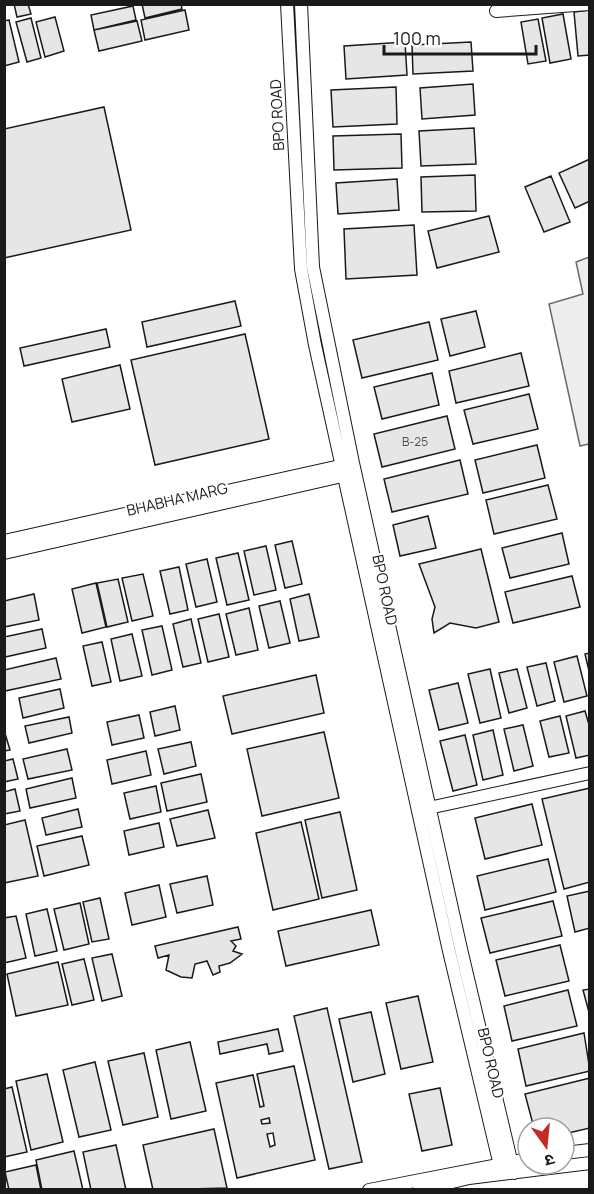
<svg xmlns="http://www.w3.org/2000/svg" width="594" height="1194" viewBox="0 0 594 1194" font-family="Manrope,'Noto Sans Devanagari',sans-serif">
	<rect width="100%" height="100%" fill="#fff"/>
	<!-- green -->
	<path fill="#ededed" stroke="#6a6a6a" stroke-width="1.5" d="M589,257v187l-9,2 -31,-142 34,-10 -7,-32z"/>
	<!-- building -->
	<path fill="#e6e6e6" stroke="#1a1a1a" stroke-width="1.5" fill-rule="evenodd" d="M14,4h14l3,10 -14,3z
		M142,4h39l1,5 -37,9z
		M133,6l3,14 -42,10 -3,-15z
		M185,10l4,20 -44,10 -4,-20z
		M590,10v45l-12,1 -4,-44z
		M563,14l8,45 -21,4 -8,-45z
		M55,17l9,34 -19,6 -9,-35z
		M31,18l10,40 -14,4 -11,-40z
		M538,19l8,42 -18,3 -7,-42z
		M9,20l10,42 -15,4v-45z
		M137,21l5,20 -43,10 -5,-21z
		M405,42l2,33 -61,4 -2,-33z
		M471,42l2,29 -60,3 -1,-29z
		M473,84l2,31 -53,4 -2,-31z
		M396,87l1,37 -64,3 -2,-37z
		M104,107l27,123 -127,28v-129z
		M474,128l2,36 -55,2 -2,-35z
		M401,134l1,34 -68,2 -1,-34z
		M590,159v42l-15,7 -16,-35z
		M475,175l1,36 -54,1 -1,-35z
		M551,176l19,46 -26,10 -19,-45z
		M397,179l2,31 -61,4 -2,-31z
		M489,216l10,36 -62,16 -9,-37z
		M414,225l3,50 -71,4 -2,-50z
		M235,301l6,25 -94,21 -5,-25z
		M476,311l9,36 -35,9 -9,-37z
		M429,322l9,38 -76,18 -9,-38z
		M106,329l4,18 -86,19 -4,-18z
		M245,334l24,105 -114,26 -24,-105z
		M521,353l8,33 -73,17 -7,-32z
		M120,365l10,44 -58,13 -10,-43z
		M432,373l7,32 -57,14 -8,-32z
		M529,394l9,35 -65,15 -9,-34z
		M447,416l8,33 -73,18 -8,-33z
		M537,445l8,33 -62,15 -8,-33z
		M460,460l8,34 -76,18 -8,-33z
		M548,485l9,34 -63,15 -8,-34z
		M428,516l8,32 -36,8 -7,-31z
		M562,533l7,31 -59,14 -8,-30z
		M292,541l10,43 -17,4 -10,-43z
		M266,546l10,44 -22,5 -10,-44z
		M481,549l18,73 -23,6 -26,-5 -16,10 -2,-14 3,-12 -16,-43z
		M238,553l11,47 -22,5 -11,-47z
		M207,559l10,43 -21,5 -10,-43z
		M179,567l9,43 -18,4 -10,-43z
		M143,574l10,42 -21,5 -10,-43z
		M572,576l8,31 -67,16 -8,-31z
		M118,579l10,43 -21,5 -10,-44z
		M96,583l10,44 -24,6 -10,-44z
		M34,594l5,26 -35,7v-26z
		M309,594l10,43 -20,4 -9,-42z
		M280,601l10,42 -21,5 -10,-42z
		M249,608l9,42 -22,5 -10,-41z
		M219,614l10,43 -21,5 -10,-43z
		M191,619l10,44 -18,4 -10,-43z
		M162,626l10,44 -20,5 -10,-45z
		M42,629l4,19 -41,9 -1,-20z
		M132,634l10,42 -22,5 -9,-42z
		M102,642l9,40 -19,4 -9,-40z
		M590,653v22l-5,-21z
		M577,656l10,40 -23,6 -10,-40z
		M56,658l5,21 -56,12 -1,-21z
		M546,663l9,38 -18,5 -10,-39z
		M490,669l11,49 -21,5 -12,-49z
		M517,669l10,39 -18,5 -10,-40z
		M316,675l8,38 -92,21 -9,-38z
		M458,683l10,40 -29,7 -10,-40z
		M60,689l4,19 -41,10 -4,-20z
		M175,706l5,24 -25,6 -5,-24z
		M585,711l5,17v27l-14,3 -10,-42z
		M139,715l5,23 -32,7 -5,-23z
		M560,716l9,37 -20,4 -9,-36z
		M69,717l3,16 -43,10 -4,-17z
		M523,725l10,41 -19,5 -10,-42z
		M4,730l6,20 -6,1z
		M493,730l10,45 -20,5 -10,-45z
		M324,732l15,66 -77,18 -15,-67z
		M465,735l12,50 -24,6 -13,-50z
		M191,742l5,24 -32,8 -6,-25z
		M67,749l5,21 -44,9 -5,-20z
		M146,751l5,24 -39,9 -5,-24z
		M13,759l5,20 -14,3v-21z
		M201,774l6,28 -40,9 -6,-28z
		M72,778l4,20 -46,10 -4,-19z
		M156,786l5,26 -31,7 -6,-26z
		M590,788v94l-26,7 -22,-90z
		M15,789l5,22 -16,3v-22z
		M532,804l10,41 -57,14 -10,-41z
		M78,809l4,18 -36,8 -4,-17z
		M208,810l7,28 -38,8 -7,-27z
		M340,812l17,78 -35,8 -17,-78z
		M25,820l13,56 -34,7v-58z
		M301,822l18,77 -46,11 -17,-77z
		M159,823l5,24 -35,8 -5,-24z
		M82,836l7,29 -45,11 -7,-30z
		M548,859l8,33 -71,18 -8,-34z
		M207,876l6,29 -36,8 -7,-29z
		M159,885l7,32 -34,8 -7,-32z
		M590,891v37l-15,4 -8,-36z
		M100,898l9,41 -17,3 -9,-40z
		M553,901l9,35 -72,17 -9,-35z
		M80,903l9,41 -25,6 -10,-41z
		M47,909l10,42 -22,5 -9,-42z
		M371,910l8,35 -93,21 -8,-35z
		M16,916l10,42 -22,5v-45z
		M238,927l3,12 -10,2 5,5 -3,5 9,3 -12,9 -11,3 1,6 -7,3 -6,-14 -12,3 -3,14 -11,-1 -15,-7 3,-15 -11,3 -3,-12z
		M560,945l9,36 -64,15 -9,-36z
		M112,954l10,42 -20,5 -10,-43z
		M84,959l10,41 -22,5 -10,-41z
		M58,962l10,43 -52,11 -9,-42z
		M590,989v27l-7,-26z
		M568,990l9,36 -65,15 -8,-35z
		M418,996l15,66 -32,7 -15,-66z
		M327,1008l35,154 -33,7 -35,-153z
		M371,1012l14,62 -32,8 -14,-63z
		M278,1029l5,22 -14,3 -2,-10 -47,10 -2,-12z
		M584,1033l6,38 -64,15 -8,-37z
		M190,1042l16,69 -35,8 -15,-69z
		M144,1053l14,64 -35,8 -15,-64z
		M95,1062l16,68 -32,7 -16,-67z
		M294,1066l21,94 -78,18 -21,-95 37,-8 7,32 4,-1 -7,-32zM269,1118l1,5 -8,1 -1,-4zM273,1133l2,12 -5,2 -3,-13z
		M47,1074l16,68 -32,8 -15,-69z
		M590,1078v50l-26,6v-6h-30l-9,-34z
		M12,1087l15,65 -23,5v-68z
		M440,1088l12,57 -30,6 -13,-57z
		M214,1129l13,59 -74,2 -10,-45z
		M116,1145l10,45h-35l-8,-38z
		M74,1151l9,39h-41l-6,-30z
		M36,1165l5,25h-32l-4,-18z"/>
	<g fill="none" stroke-linecap="round" stroke-linejoin="round">
		<defs>
			<path id="minor" d="M287,4l14,265 14,76 134,606 53,223
				M301,4l12,263 40,196 108,486 53,224
				M496,11l93,-7
				M4,541l345,-77
				M4,553l347,-79
				M424,809l166,-36
				M564,1153l26,-3
				M369,1190l159,-31
				M419,1190l50,-12 121,-15"/>
		</defs>
		<!-- minor casing -->
		<use href="#minor" stroke="#1a1a1a" stroke-width="14"/>
		<!-- minor -->
		<use href="#minor" stroke="#fff" stroke-width="12"/>
	</g>
	<g text-anchor="middle" dominant-baseline="central" stroke-width="4.5" stroke-linejoin="round" paint-order="stroke">
		<!-- number labels -->
		<g font-size="12" fill="#4d4d4d">
			<text x="415" y="441">B-25</text>
		</g>
		<!-- street labels -->
		<g font-size="15" fill="#1a1a1a" stroke="#fff">
			<text transform="translate(277 115) rotate(-93)">BPO ROAD</text>
			<text transform="translate(177 499) rotate(-13)">BHABHA MARG</text>
			<text transform="translate(385 590) rotate(78)">BPO ROAD</text>
			<text transform="translate(491 1063) rotate(77)">BPO ROAD</text>
		</g>
	</g>
	<!-- border -->
	<rect width="594" height="1194" fill="none" stroke="#1a1a1a" stroke-width="12"/>
	<!-- north arrow -->
	<g transform="translate(546 1146) rotate(165)"><circle r="28" fill="#ffffff" stroke="#a3a3a3" stroke-width="1.5"/>
	<path d="M0-4.5L10 22L0 15L-10 22Z" fill="#c62828"/>
	<text y="-9" font-size="16" font-weight="bold" text-anchor="middle" fill="#1a1a1a">उ</text>
	</g>
	<!-- scale -->
	<path d="M384 45v9h152v-9" fill="none" stroke="#1a1a1a" stroke-width="3"/>
	<text x="393" y="45" font-size="18" fill="#1a1a1a" stroke="#ffffff" stroke-width="4.5" paint-order="stroke">100 m</text>
</svg>
